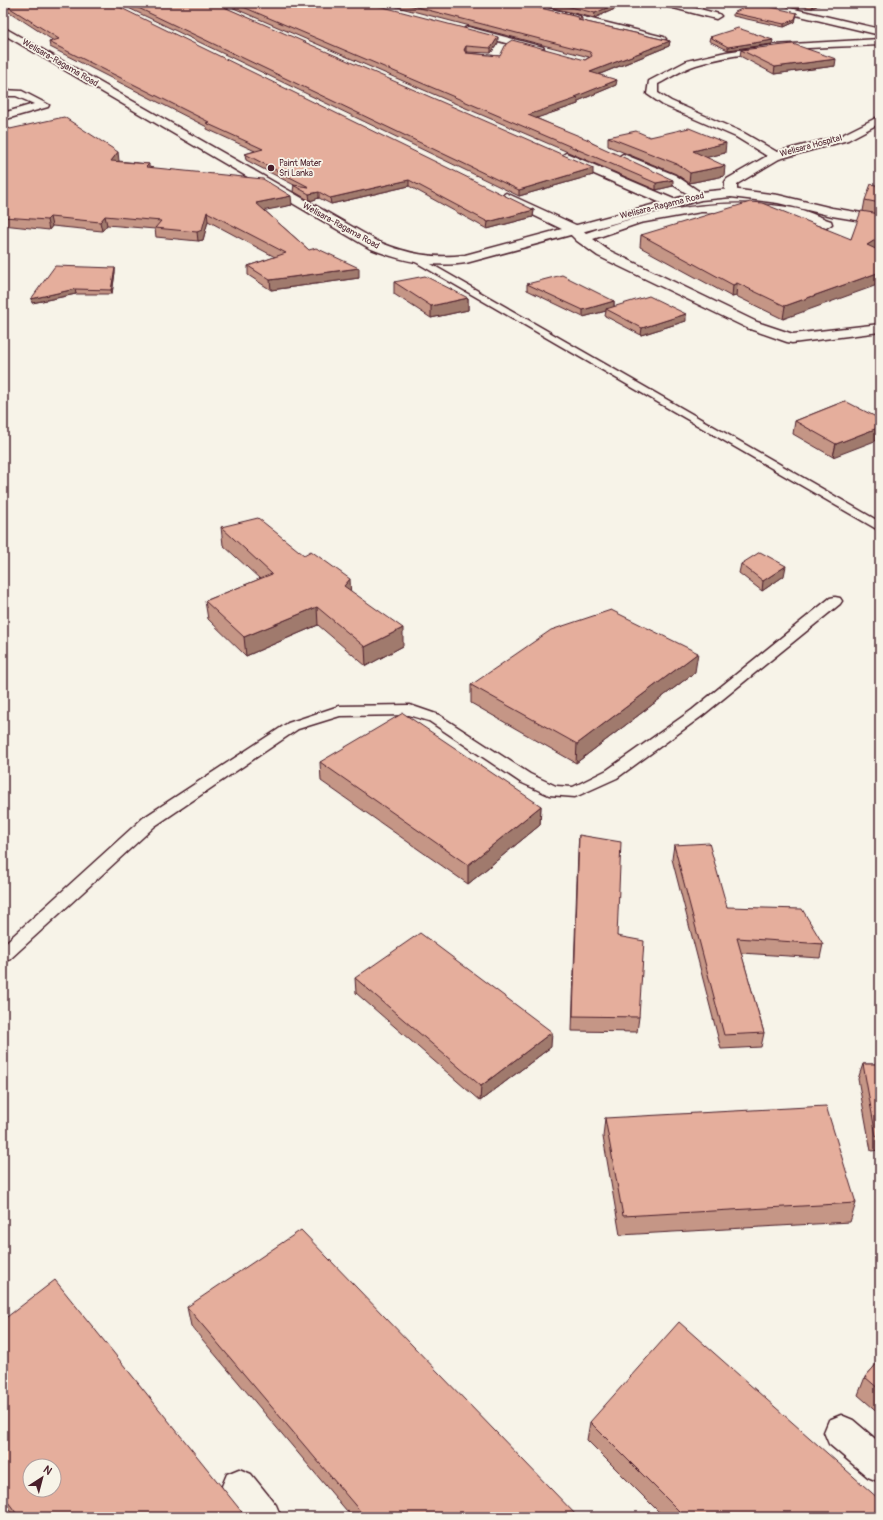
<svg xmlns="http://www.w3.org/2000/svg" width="883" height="1520" viewBox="0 0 883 1520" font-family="Pangolin,sans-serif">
	<rect width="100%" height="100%" fill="#f7f3e8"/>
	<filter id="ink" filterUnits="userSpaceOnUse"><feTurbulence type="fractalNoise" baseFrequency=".025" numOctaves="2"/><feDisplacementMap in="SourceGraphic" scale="8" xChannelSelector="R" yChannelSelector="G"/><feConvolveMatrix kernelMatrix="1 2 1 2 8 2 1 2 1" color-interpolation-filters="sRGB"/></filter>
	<g filter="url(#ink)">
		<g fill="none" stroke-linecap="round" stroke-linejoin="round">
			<defs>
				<path id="lane" d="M417,256l463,266v9l-466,-270 -2,-2z
					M835,597l5,1 2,3 -2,3 -138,112 -85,62 -42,19 -26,-2 -29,-13 -91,-61 -20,-6 -69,1 -42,13 -143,97 -146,134 -6,1v-16l140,-127 145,-95 51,-17 71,-1 29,10 91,59 26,12 17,1 34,-17 85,-60 138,-112z"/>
				<path id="street" d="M511,3h16l137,34 2,2 -5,3 -148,-37z
					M660,3h16l43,11 2,2 -5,3 -54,-14z
					M468,27l75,20 1,2 -5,3 -74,-20 -2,-2 2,-2z
					M880,39v6c-61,3 -125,2 -184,20 -13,4 -26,13 -38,19v9l13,8 73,32 33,19 63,-16 40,-20v7l-32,17 -69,19 -42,25v9l-6,4 -6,-4v-11l2,-3 40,-23 -31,-19 -73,-32 -16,-11 2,-13 38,-20 39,-9 48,-7z
					M3,90l19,1 27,14 -1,2 -45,13v-7l31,-9 -18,-8h-13z
					M566,153l110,47 2,3 -6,4 -4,-1 -106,-46 -2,-3z
					M623,154l52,21 31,21 -6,4 -4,-1 -29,-18 -48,-20 -2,-3z
					M506,193l72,33 8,7c69,-23 133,-37 207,-25 13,2 26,9 38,13l1,3 -6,4 -35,-12 -42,-4h-48l-61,11 -47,16 15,11 149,72 36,12 87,-10v8l-88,11 -5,-1 -40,-14 -149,-72 -21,-15 -9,-9 -66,-32 -2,-3z
					M841,1415l12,5 27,23v39l-12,-5 -39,-33 -5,-12 5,-12z
					M239,1469l12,5 25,31 5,12h-39l-15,-19 -5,-12 5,-12z"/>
				<path id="secondary" d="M752,3h17l111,26v6l-126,-30z"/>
				<path id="primary" d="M3,27l376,215c29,12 55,17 86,13l235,-63 31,-3 47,6 54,13 48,8v8l-48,-8 -54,-13 -47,-6 -30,3 -235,63c-34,5 -65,-2 -97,-15l-366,-214z"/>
			</defs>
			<!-- lane casing -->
			<use href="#lane" stroke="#4a1f2b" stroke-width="3"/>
			<!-- street casing -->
			<use href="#street" stroke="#4a1f2b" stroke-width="3"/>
			<!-- secondary casing -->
			<use href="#secondary" stroke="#4a1f2b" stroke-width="3"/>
			<!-- primary casing -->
			<use href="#primary" stroke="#4a1f2b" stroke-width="3"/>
			<!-- lane -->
			<use href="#lane" fill="#f7f3e8" fill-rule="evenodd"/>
			<!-- street -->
			<use href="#street" fill="#f7f3e8" fill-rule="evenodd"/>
			<!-- secondary -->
			<use href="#secondary" fill="#f7f3e8" fill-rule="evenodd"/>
			<!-- primary -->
			<use href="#primary" fill="#f7f3e8" fill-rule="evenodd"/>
		</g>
		<!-- wall -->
		<path fill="#c59686" stroke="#4a1f2b" d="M3,3l531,207 -1,7 -46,12 -78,-43 -78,18 -12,-6 -9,3 -17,-10 1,-6 -48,-25 -1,-6 10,-3 -48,-22v-2l-157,-80 -1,-5 5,-1 -43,-28 -8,-3z
			M118,3h97l378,172 -74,21z
			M222,3h146l130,40 -7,10 -25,-1v1l34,3 85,4 4,-3 -207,-54h138l62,15v3l88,20 -1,5 -71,29 18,10 -38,16v3l-42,14 56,25 81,43 -17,4z
			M533,3h96l-35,15z
			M770,3h53l-11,5 -12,-2 -1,3z
			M733,13h64l-2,9 -11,5 -51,-11z
			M710,37l62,7 -44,6 -19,-9z
			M741,50l94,16 -61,8 -34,-18z
			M3,123l7,6 109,32h-1l31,3v3l143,38 -28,5 45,40 50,28 -88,12 -23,-15v-9l27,-9 -67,-36 -5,19 -5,1 -42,-4 -1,-8 -48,-4 -5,6 -50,-5 -3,4 -46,-5z
			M608,137h42l75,16 -18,4 17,19 -35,7 -13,-9 -68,-28z
			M880,186v62l-97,71 -47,-23 -4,1 -92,-50 1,-12 210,4 12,-28 2,-11z
			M115,268v4l-3,22h-36l-44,9z
			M394,282l74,16v12l-37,8 -37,-24z
			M527,284l87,17v5l72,15 -45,14 -36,-19 1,-5 -23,6 -56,-27z
			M845,401l-12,56 -40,-23 2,-13z
			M221,527l83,28 47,36 52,55 -37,20 -48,-41 -72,31 -38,-37 -3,-18 55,-22 -37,-34z
			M741,564l43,12 -22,15 -23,-18z
			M695,672l-119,91 -105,-60v-18z
			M320,762l221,44 -1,19 -72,59 -147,-103z
			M579,835l38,101 22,81 -2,15 -65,-1 6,-181z
			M674,845l53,62 96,37 -3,14 -79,-5 23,80 -3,14 -40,2 -49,-190z
			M355,978l196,69 -71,54 -124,-108z
			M863,1064h17v86l-9,1 -13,-72z
			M605,1118l251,85 -6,19 -230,13 -17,-98z
			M187,1307l391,210h-226l-161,-191z
			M3,1320l243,197h-232l-11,-16z
			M880,1360v54l-22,-19 7,-18z
			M590,1422l290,95h-216l-77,-77z"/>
		<!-- shaded-wall -->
		<path fill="#a07a6d" stroke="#4a1f2b" d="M618,3h11l-35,15 1,-5z
			M813,3h10l-11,5z
			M797,13l-2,9 -11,5v-3z
			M498,37v6l-7,10v-5z
			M773,40l-1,4 -44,6v-3z
			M670,41l-1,5 -79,32v-6z
			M466,46v6l-2,4v-6z
			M836,59l-1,7 -61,8 1,-7z
			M617,80l-1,5 -38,16v3l-50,17v-6z
			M726,143l-1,10 -33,8 1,-10z
			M118,152l1,9 -7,8 -1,-8z
			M725,166l-1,10 -35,7 1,-10z
			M593,168v7l-74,21v-6z
			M409,180v6l-78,18 -1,-6z
			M673,180v6l-17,4v-7z
			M319,192v6l-9,3 -1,-7z
			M291,196l1,9 -35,7 -1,-9z
			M534,210l-1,7 -46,12 1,-7z
			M207,212l1,9 -5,19 -5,1 -1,-9z
			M105,216l2,9 -5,6 -2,-9z
			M50,217l2,9 -3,4 -2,-10z
			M880,237v11l-15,9 2,-12z
			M115,268v4l-3,22 -1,-4z
			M359,268v10l-88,12 -1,-10z
			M880,272v12l-97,35 2,-13z
			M737,283l-1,13 -4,1 1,-12z
			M75,289l1,5 -44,9 -1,-4z
			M468,298v12l-37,8v-12z
			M614,301v7l-8,1v2l-23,6v-7z
			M686,314v7l-45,14 1,-7z
			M880,427v12l-47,18 3,-13z
			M786,566l-2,10 -22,15 1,-10z
			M350,579l1,19 -7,-12z
			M317,607l1,18 -72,31 -2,-19z
			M403,628v18l-37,20 -1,-19z
			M698,653l-3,19 -119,91 1,-19z
			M541,806l-1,19 -72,59v-19z
			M552,1032l-1,15 -71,54 1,-15z"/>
		<!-- building -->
		<path fill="#e5ae9c" stroke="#4a1f2b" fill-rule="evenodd" d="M3,3h108l423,207 -46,12 -79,-42 -79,18 -11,-6 -10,2 -16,-9 16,2 -64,-33 18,-5 -57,-26 3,-1 -160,-80 10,-3 -49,-31 -7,-3z
			M128,3h87l378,165 -74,22z
			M234,3h134l130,34 -7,11 -25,-2 -2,4 2,3 34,3 6,-12 6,-4 73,20 7,-4 -2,-4 -189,-49h119l62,15 -4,2 92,21 -80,31 27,8 -42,17 3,1 -50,17 61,25 3,3 81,37 -17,3z
			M554,3h64l-23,10z
			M754,3l43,10 -2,6 -11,5 -51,-11z
			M738,28l35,12 -45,7 -18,-10z
			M793,44l43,15 -61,8 -34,-17z
			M64,117l54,35 -7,9 38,3 -3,3 117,12 28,17 -35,7 53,47 7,-2 43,20 -89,12 -22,-14 38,-13 -79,-41 -5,18 -5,2 -42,-4 6,-7 -56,-5 -5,6 -50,-5 -3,3 -44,-3v-94l7,6z
			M689,128l37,15 -33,8 32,15 -35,7 -13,-9 -69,-27 28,-6 14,6z
			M871,184l9,2v17l-15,-3z
			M750,202l12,1 89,36 10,-28 19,3v23l-13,8 13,6v21l-95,34 -48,-23 -4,2 -92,-50z
			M55,266l60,2 -4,22 -36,-1 -44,10z
			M562,275l52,26 -31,9 -56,-26z
			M425,276l43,22 -37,8 -37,-24z
			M649,296l37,18 -44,14 -36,-19z
			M845,401l35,18v8l-44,17 -41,-23z
			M258,518l46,37 7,-4 39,28 -6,7 59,42 -38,19 -48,-40 -73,30 -39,-36 67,-27 -51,-47z
			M760,552l26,14 -23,15 -22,-17z
			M611,610l87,43 -121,91 -106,-59 80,-55z
			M403,713l138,93 -73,59 -148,-103z
			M579,835l42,7 -4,94 27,5 -5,76 -66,-1z
			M709,843l18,64 75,2 21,35 -86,-6 27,95 -40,2 -50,-190z
			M420,933l132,99 -71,54 -126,-108z
			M863,1064h17v72h-4z
			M826,1106l30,97 -233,13 -18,-98z
			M301,1230l277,287h-213l-178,-210z
			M55,1280l191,237h-227l-16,-22v-175zM30,1466h24v24h-24z
			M679,1322l201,178v17h-195l-95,-95z
			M880,1360v30l-15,-13z"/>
	</g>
	<!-- markers -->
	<circle fill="#4a1f2b" stroke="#f7f3e8" stroke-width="1.5" cx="271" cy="168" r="4"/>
	<g text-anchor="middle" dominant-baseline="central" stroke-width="3.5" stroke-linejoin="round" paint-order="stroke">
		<!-- far-street labels -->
		<g font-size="9" fill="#4a1f2b" stroke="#f7f3e8">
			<text transform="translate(60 63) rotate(30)">Welisara-Ragama Road</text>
			<text transform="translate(811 146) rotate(-15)">Welisara Hospital</text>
			<text transform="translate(662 206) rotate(-14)">Welisara-Ragama Road</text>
			<text transform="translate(341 226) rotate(29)">Welisara-Ragama Road</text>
		</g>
		<!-- far-poi labels -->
		<g font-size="9" fill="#4a1f2b" stroke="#f7f3e8" text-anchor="start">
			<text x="279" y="163">Paint Mater<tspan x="279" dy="10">Sri Lanka</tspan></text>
		</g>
	</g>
	<!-- margin -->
	<rect width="883" height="1520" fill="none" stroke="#f7f3e8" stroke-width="16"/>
	<rect x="8" y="8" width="867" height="1504" fill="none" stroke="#4a1f2b" stroke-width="1.5" filter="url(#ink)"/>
	<!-- north arrow -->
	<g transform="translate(42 1478) rotate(36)"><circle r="19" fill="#f7f3e8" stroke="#b29e9c"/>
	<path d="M0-3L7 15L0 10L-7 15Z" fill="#4a1f2b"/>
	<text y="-6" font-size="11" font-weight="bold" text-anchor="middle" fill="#4a1f2b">N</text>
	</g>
</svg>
